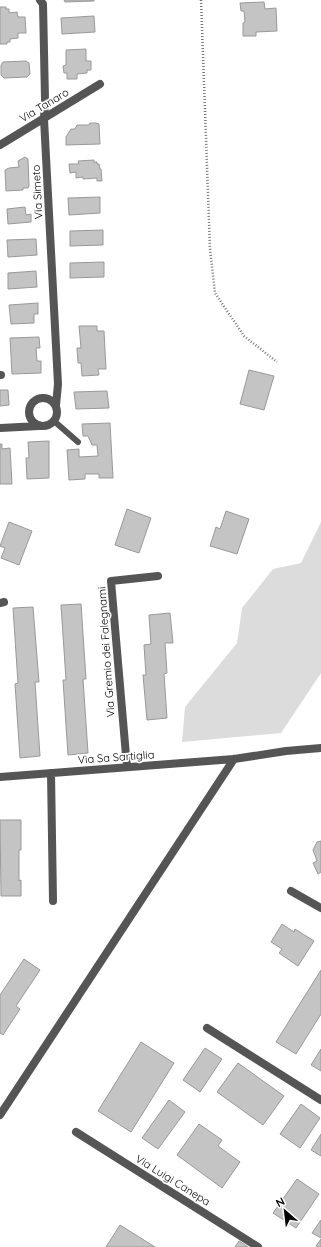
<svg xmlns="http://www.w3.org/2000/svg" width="321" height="1247" viewBox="0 0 321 1247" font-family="Quicksand,sans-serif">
	<rect width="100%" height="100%" fill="#fff"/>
	<!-- green -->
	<path fill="#dcdcdc" d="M321,522v151l-40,60 -99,9 3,-35 52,-64 5,-35 31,-39 28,-6z"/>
	<!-- building -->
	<path fill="#c4c4c4" stroke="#999" d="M64,0h30v1l-29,1z
		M264,2l1,7 11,-1 1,23 -21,1v4h-13v-13l2,-1 -1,-11h-3l-1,-8z
		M0,7h6v2h3v4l8,-1 1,5h7l1,16h-8v5l-8,1v3h-3v2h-7z
		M94,16l1,16 -33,2 -1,-16z
		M86,49v12h5v9h-4v3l-10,1v5h-10v-6h-3l-1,-7 3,-1v-15z
		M26,61l3,2 1,11 -3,3 -23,1 -3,-3v-10l2,-3z
		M90,123h6l3,1 1,20 -34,1v-8l5,-8h4l2,-4h12z
		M25,157l3,2 1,27 -1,2h-5v2l-17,1 -1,-21 4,-2 10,-1 -1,-6z
		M94,160v2h3v2h2l1,5h1l1,12h-5v-3l-14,1v-2l-7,1v-6l-6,1 -1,-9h10l-1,-3z
		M100,197v16l-31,2 -1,-17z
		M25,207l1,8 5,-1v8l-23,2 -1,-15z
		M103,230v15l-33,1v-15z
		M36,239l1,16 -29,2 -1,-17z
		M104,262v15l-34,1v-15z
		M36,271l1,16 -29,2v-16z
		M38,303v11h-4v9l-23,1 -2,-19z
		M79,326h18v5h7l2,38h-8l1,6 -17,1 -1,-13h-3l-1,-15h4z
		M39,337l1,11h-4l1,13h4v12l-29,1 -2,-36z
		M249,370l25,6 -10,34 -24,-6z
		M0,390h8l1,15 -9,1z
		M107,391l2,17 -33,1 -2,-17z
		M110,423l3,55h-14v-4h-14v5l-16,1 -2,-30 12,-1v8l19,-1 -1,-11h-5l-4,-9h-5l-1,-12z
		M49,441v37l-22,1 -1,-21h3l-1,-16z
		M0,444h2v5l8,-1 2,36h-12z
		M127,509l24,9 -12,35 -24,-8z
		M226,511l23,8 -12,35 -27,-8 6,-19 4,2z
		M9,522l23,9 -13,34 -18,-7 4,-10 -5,-2z
		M81,604l5,75h-3l5,74 -20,2 -5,-75h3l-5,-75z
		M33,607l6,75h-4l5,74 -20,2 -5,-74 3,-1 -5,-75z
		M170,613l3,30h-8l2,30 -3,1 3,44 -20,2 -4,-45h3l-2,-30 7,-1 -2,-29z
		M0,820h21v30h-2v31l2,-1v16h-20z
		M321,841v31l-3,2 -5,-11 4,-2 -4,-11 4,-8z
		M282,924l12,8 1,-3 19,12 -16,25 -19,-13 3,-4 -11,-7z
		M24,959l16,11 -24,36 4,3 -17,26 -3,-2v-38z
		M321,970v44l-25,40 -20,-12z
		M141,1042l33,21 -43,69 -33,-21z
		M205,1048l17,11 -22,33 -17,-12z
		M321,1049v22l-10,-6z
		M238,1063l46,33 -21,29 -46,-33z
		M169,1100l16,12 -27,37 -16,-11z
		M301,1104l19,14 -20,30 -20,-14z
		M199,1124l23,16 -4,6 22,16 -18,26 -45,-33z
		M321,1134v22l-10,-6z
		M297,1179l22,15 -23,34 -23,-15z
		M321,1220v18l-9,-5z
		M120,1225l35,22h-49z
		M321,1239v8h-3l-2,-1z
		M239,1241l9,6h-13z"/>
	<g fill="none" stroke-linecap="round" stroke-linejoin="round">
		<!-- path -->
		<path stroke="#777" stroke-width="2.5" stroke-dasharray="1 2" stroke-linecap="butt" d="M201,0l9,249 5,44 29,43 33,26"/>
		<!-- service -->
		<path stroke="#555" stroke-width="6" d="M54,421l24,21"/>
		<!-- minor -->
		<path stroke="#555" stroke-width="8" d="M40,0l3,4 2,95 -1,20 14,265 -2,21
			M0,145l100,-61
			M0,375h1
			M29 412a14 14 0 1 1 28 0a14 14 0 1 1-28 0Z
			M0,428l39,-2
			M0,603l4,-1
			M127,767l-16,-186 47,-5
			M51,773l2,128
			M0,777l234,-18 52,-8 35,-3
			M291,891l30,17
			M207,1028l114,72
			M0,1115l234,-356
			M76,1132l182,115"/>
	</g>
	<g text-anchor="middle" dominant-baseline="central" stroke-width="3.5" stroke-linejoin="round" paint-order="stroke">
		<!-- street labels -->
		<g font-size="11" fill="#000" stroke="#fff">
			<text transform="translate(44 105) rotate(-31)">Via Tanaro</text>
			<text transform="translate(37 192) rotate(-93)">Via Simeto</text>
			<text transform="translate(106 652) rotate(-94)">Via Gremio dei Falegnami</text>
			<text transform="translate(116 757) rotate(-4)">Via Sa Sartiglia</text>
			<text transform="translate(173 1180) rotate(32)">Via Luigi Canepa</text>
		</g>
	</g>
	<!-- north arrow -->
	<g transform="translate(285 1211) rotate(332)" stroke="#ffffff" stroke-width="3" paint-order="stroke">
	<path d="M0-3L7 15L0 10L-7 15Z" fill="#000000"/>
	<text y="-6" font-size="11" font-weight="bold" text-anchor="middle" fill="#000000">N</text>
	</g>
</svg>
